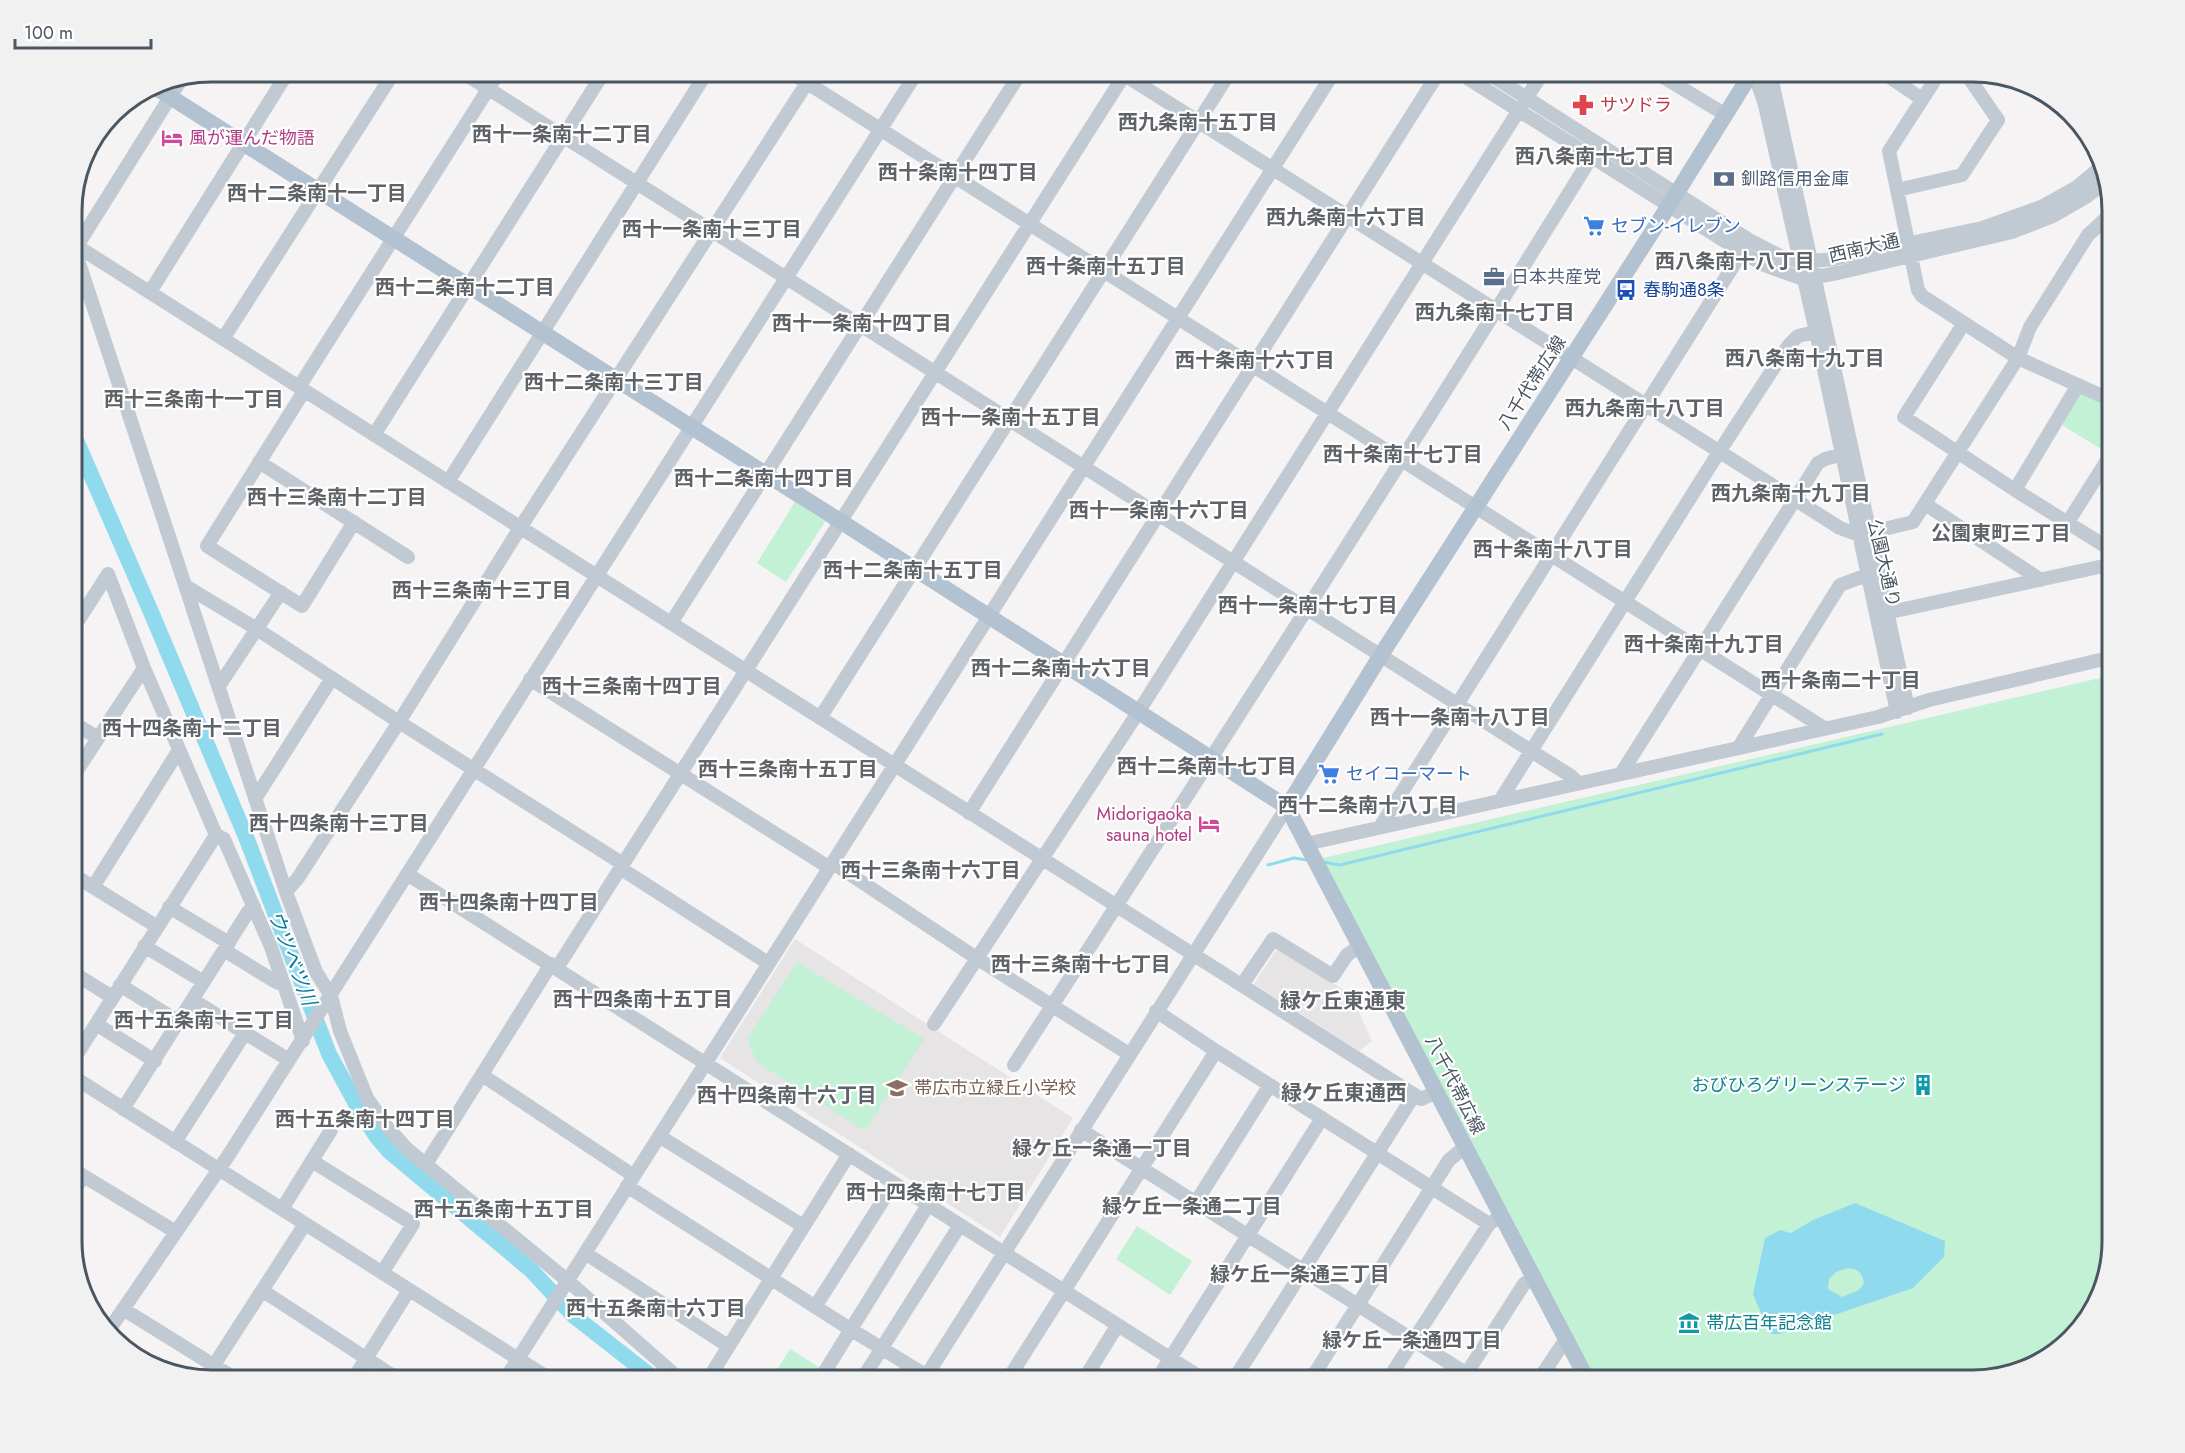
<svg xmlns="http://www.w3.org/2000/svg" width="2185" height="1453" viewBox="0 0 2185 1453" font-family="Jost,'Noto Sans JP',sans-serif">
	<rect width="100%" height="100%" fill="#f5f3f3"/>
	<!-- education -->
	<path fill="#e6e4e5" d="M795,939l278,179 -73,119 -280,-179z
		M1278,947l73,48 21,46 -13,10 -105,-67z"/>
	<!-- green -->
	<path fill="#c3f1d5" d="M2081,392l32,14v35l-7,11 -44,-27z
		M795,502l30,20 -39,60 -29,-19z
		M2113,675v567l-23,77 -47,44 -69,18h-382l-273,-522z
		M797,962l127,77 -59,92 -108,-69 -10,-23z
		M1137,1226l55,35 -22,34 -54,-36z
		M790,1349l32,20 -8,12h-44z"/>
	<!-- water -->
	<path fill="#90daee" fill-rule="evenodd" d="M1855,1203l90,38 -1,16 -31,31 -134,46h-7l-5,-6 -14,-34 12,-56 15,-8 11,3 22,-13zM1848,1268c11,1 14,5 16,15l-5,7 -17,7 -14,-8 1,-10 7,-7z"/>
	<g fill="none" stroke-linecap="round" stroke-linejoin="round">
		<!-- stream -->
		<path stroke="#90daee" stroke-width="3" d="M1323,862l17,3 542,-131
			M1268,865l26,-7 13,2"/>
		<!-- river -->
		<path stroke="#90daee" stroke-width="16" d="M72,431l79,181 95,225 83,217 31,57 17,26 12,14 142,119 43,46 83,65"/>
		<!-- minor -->
		<path stroke="#c1cad2" stroke-width="14" d="M462,72l1069,679 40,25 7,7
			M790,72l1034,656
			M1120,72l720,456 19,7 54,-13 105,-164 12,-31 58,-92 25,-23
			M1458,72l284,180 22,13 39,14 35,-6 174,-41 41,-16 33,-19 19,-15
			M1486,72l263,168 31,16 20,6 35,-3 147,-31 59,-21 36,-20 24,-20
			M1655,72l71,43
			M1754,72l11,33 51,227 81,380
			M1770,72l138,636
			M1882,72l40,27
			M1940,72l-51,79 29,139 4,6 96,62 95,43
			M182,78l-105,168 2,17 207,629 30,80 15,24 9,35 27,67 21,30 19,21 161,132 114,100
			M1897,190l65,-15 36,-55 -33,-48
			M72,243l1349,856 16,-7
			M150,292l138,-220
			M1964,323l-60,94 111,73 98,61
			M223,339l171,-267
			M299,387l200,-315
			M304,391l-97,155 95,60 52,-84
			M374,435l230,-363
			M259,462l149,95
			M448,482l259,-410
			M2015,490l63,-105
			M1925,504l116,76
			M2068,522l45,-71
			M108,574l36,94 72,167 8,4 47,108 32,94
			M187,587l70,42 142,93 224,142
			M1881,614l232,-50
			M671,623l350,-551
			M72,630l36,-56
			M530,679l300,189
			M219,686l62,-94
			M820,718l410,-646
			M72,722l26,16
			M1739,747l101,-162 27,-10
			M1622,772l196,-309 7,-4 25,-7
			M72,778l72,-110
			M255,799l77,-121
			M1501,799l218,-347 69,-106 10,-10 26,-6
			M969,813l470,-741
			M1380,827l362,-575
			M1306,844l572,-127 51,-17 184,-43
			M833,863l145,96 151,95
			M620,868l148,95
			M72,874l84,52
			M407,874l799,507
			M93,887l86,-137
			M286,892l12,-14 101,-156 121,-194 294,-456
			M169,907l60,36
			M144,946l60,36
			M224,950l52,32 8,3
			M557,968l569,-896
			M72,972l40,25
			M120,985l59,37
			M1242,985l31,-46 60,37 14,-21 13,-9
			M193,1000l52,33
			M1156,1011l60,40 273,173
			M96,1024l59,37
			M934,1024l205,-313 404,-639
			M72,1062l144,-227
			M1014,1065c194,-302 389,-603 578,-909
			M482,1075l152,101
			M72,1076l481,305
			M123,1109l125,-197 6,-5
			M1081,1130l397,251
			M659,1136l144,90
			M175,1142l70,-109 44,27
			M312,1161l101,63 -31,49
			M426,1164l125,-200
			M72,1169l104,63
			M627,1186l223,143 85,52
			M72,1194l11,-18
			M1196,1202l74,-117
			M282,1209l49,-79
			M585,1253l143,93
			M263,1291l138,90
			M815,1307l79,-124
			M123,1309l116,72
			M109,1330l119,-174 689,-1084
			M205,1379l100,-155
			M1463,1379l61,-95 11,-7
			M352,1381l57,-91
			M504,1381l830,-1309
			M707,1381l142,-227
			M819,1381l109,-176
			M861,1381l99,-156
			M923,1381l364,-574
			M1007,1381l209,-330
			M1083,1381l34,-55
			M1156,1381l166,-263
			M1233,1381l181,-286
			M1310,1381l139,-221 16,-13
			M1387,1381l102,-157 6,-4
			M1538,1381l28,-42"/>
		<!-- major -->
		<path stroke="#b3c2d1" stroke-width="16" d="M153,86l687,435 447,286 301,574
			M1287,807l94,-152 287,-448 84,-135"/>
	</g>
	<!-- icons -->
	<defs>
		<symbol id="pharmacy-bare" viewBox="-9 -9 18 18"><path d="M-2-6h4v4h4v4h-4v4h-4v-4h-4v-4h4Z" fill="#e0444e" stroke="#fff" stroke-width="2.5" paint-order="stroke"/></symbol>
		<symbol id="hotel-bare" viewBox="-9 -9 18 18"><path d="M-6-4.5h1.5V1H6V5H4.5V3h-9V5H-6ZM-4 0a1.8 1.8 0 1 1 3.6 0ZM.5 0V-2.5h3Q6-2.5 6 0Z" fill="#d1479c" stroke="#fff" stroke-width="2.5" paint-order="stroke"/></symbol>
		<symbol id="bank-bare" viewBox="-9 -9 18 18"><path d="M-6-4H6V4H-6ZM0-2.3a2.3 2.3 0 1 0 0 4.6a2.3 2.3 0 1 0 0-4.6Z" fill="#5c6f8a" stroke="#fff" stroke-width="2.5" paint-order="stroke"/></symbol>
		<symbol id="supermarket-bare" viewBox="-9 -9 18 18"><path d="M-6-5.5h2.5l.6 2H6L4.5 2H-2.5L-4.4-4H-6ZM-1.5 3.2a1.3 1.3 0 1 0 .1 0ZM3 3.2a1.3 1.3 0 1 0 .1 0Z" fill="#3f7fe0" stroke="#fff" stroke-width="2.5" paint-order="stroke"/></symbol>
		<symbol id="office-bare" viewBox="-9 -9 18 18"><path d="M-6-3h4V-5.5h4V-3h4V5H-6ZM-1-4.5V-3h2v-1.5ZM-6 0V1H6V0Z" fill="#5c6f8a" stroke="#fff" stroke-width="2.5" paint-order="stroke"/></symbol>
		<symbol id="bus-bare" viewBox="-9 -9 18 18"><path d="M-5-6H5V4H4V6H2V4H-2V6H-4V4H-5ZM-3.5-4V0h7V-4ZM-3.5 1.2v1.5H-2V1.2ZM2 1.2v1.5H3.5V1.2Z" fill="#1a4fb4" stroke="#fff" stroke-width="2.5" paint-order="stroke"/></symbol>
		<symbol id="building-bare" viewBox="-9 -9 18 18"><path d="M-4-6H4V6H1V3H-1V6H-4ZM-2.5-4.3h1.7v1.8h-1.7ZM.8-4.3h1.7v1.8H.8ZM-2.5-1h1.7V.8h-1.7ZM.8-1h1.7V.8H.8Z" fill="#0f9aa8" stroke="#fff" stroke-width="2.5" paint-order="stroke"/></symbol>
		<symbol id="school-bare" viewBox="-9 -9 18 18"><path d="M0-5L7-2L0 1L-7-2ZM-4 1L0 2.5L4 1V4Q0 6-4 4Z" fill="#8d6e63" stroke="#fff" stroke-width="2.5" paint-order="stroke"/></symbol>
		<symbol id="museum-bare" viewBox="-9 -9 18 18"><path d="M0-6L6-3V-2H-6V-3ZM-5-1h2V3h-2ZM-1-1h2V3h-2ZM3-1h2V3H3ZM-6 4H6V6H-6Z" fill="#0f9aa8" stroke="#fff" stroke-width="2.5" paint-order="stroke"/></symbol>
	</defs>
	<g fill-rule="evenodd">
		<use href="#pharmacy-bare" x="1568" y="90" width="30" height="30"/>
		<use href="#hotel-bare" x="157" y="123" width="30" height="30"/>
		<use href="#bank-bare" x="1709" y="164" width="30" height="30"/>
		<use href="#supermarket-bare" x="1579" y="211" width="30" height="30"/>
		<use href="#office-bare" x="1479" y="262" width="30" height="30"/>
		<use href="#bus-bare" x="1611" y="275" width="30" height="30"/>
		<use href="#supermarket-bare" x="1314" y="759" width="30" height="30"/>
		<use href="#hotel-bare" x="1194" y="809" width="30" height="30"/>
		<use href="#building-bare" x="1908" y="1070" width="30" height="30"/>
		<use href="#school-bare" x="882" y="1073" width="30" height="30"/>
		<use href="#museum-bare" x="1674" y="1308" width="30" height="30"/>
	</g>
	<g text-anchor="middle" dominant-baseline="central" stroke-width="4.5" stroke-linejoin="round" paint-order="stroke">
		<!-- health labels -->
		<g font-size="18" fill="#be3a42" stroke="#fff" text-anchor="start">
			<text x="1600" y="105">サツドラ</text>
		</g>
		<!-- hotel labels -->
		<g font-size="18" fill="#b23c85" stroke="#fff" text-anchor="start">
			<text x="189" y="138">風が運んだ物語</text>
			<text x="1192" y="814" text-anchor="end">Midorigaoka<tspan x="1192" dy="21">sauna hotel</tspan></text>
		</g>
		<!-- service labels -->
		<g font-size="18" fill="#4e5e75" stroke="#fff" text-anchor="start">
			<text x="1741" y="179">釧路信用金庫</text>
			<text x="1511" y="277">日本共産党</text>
		</g>
		<!-- shop labels -->
		<g font-size="18" fill="#366cbe" stroke="#fff" text-anchor="start">
			<text x="1611" y="226">セブン-イレブン</text>
			<text x="1346" y="774">セイコーマート</text>
		</g>
		<!-- street labels -->
		<g font-size="18" fill="#4a5661" stroke="#fff">
			<text transform="translate(1864 248) rotate(-13)">西南大通</text>
			<text transform="translate(1532 383) rotate(-57)">八千代帯広線</text>
			<text transform="translate(1884 563) rotate(77)">公園大通り</text>
			<text transform="translate(1455 1085) rotate(63)">八千代帯広線</text>
		</g>
		<!-- transit labels -->
		<g font-size="18" fill="#164399" stroke="#fff" text-anchor="start">
			<text x="1643" y="290">春駒通8条</text>
		</g>
		<!-- culture labels -->
		<g font-size="18" fill="#0d838f" stroke="#fff" text-anchor="end">
			<text x="1906" y="1085">おびひろグリーンステージ</text>
			<text x="1706" y="1323" text-anchor="start">帯広百年記念館</text>
		</g>
		<!-- education labels -->
		<g font-size="18" fill="#785e54" stroke="#fff" text-anchor="start">
			<text x="914" y="1088">帯広市立緑丘小学校</text>
		</g>
		<!-- neighbourhood labels -->
		<g font-size="20" font-weight="bold" fill="#5f6368" stroke="#fff">
			<text x="1198" y="122">西九条南十五丁目</text>
			<text x="562" y="134">西十一条南十二丁目</text>
			<text x="1595" y="156">西八条南十七丁目</text>
			<text x="958" y="172">西十条南十四丁目</text>
			<text x="317" y="193">西十二条南十一丁目</text>
			<text x="1346" y="217">西九条南十六丁目</text>
			<text x="712" y="229">西十一条南十三丁目</text>
			<text x="1735" y="261">西八条南十八丁目</text>
			<text x="1106" y="266">西十条南十五丁目</text>
			<text x="465" y="287">西十二条南十二丁目</text>
			<text x="1495" y="312">西九条南十七丁目</text>
			<text x="862" y="323">西十一条南十四丁目</text>
			<text x="1805" y="358">西八条南十九丁目</text>
			<text x="1255" y="360">西十条南十六丁目</text>
			<text x="614" y="382">西十二条南十三丁目</text>
			<text x="194" y="399">西十三条南十一丁目</text>
			<text x="1645" y="408">西九条南十八丁目</text>
			<text x="1011" y="417">西十一条南十五丁目</text>
			<text x="1403" y="454">西十条南十七丁目</text>
			<text x="764" y="478">西十二条南十四丁目</text>
			<text x="1791" y="493">西九条南十九丁目</text>
			<text x="337" y="497">西十三条南十二丁目</text>
			<text x="1159" y="510">西十一条南十六丁目</text>
			<text x="2001" y="533">公園東町三丁目</text>
			<text x="1553" y="549">西十条南十八丁目</text>
			<text x="913" y="570">西十二条南十五丁目</text>
			<text x="482" y="590">西十三条南十三丁目</text>
			<text x="1308" y="605">西十一条南十七丁目</text>
			<text x="1704" y="644">西十条南十九丁目</text>
			<text x="1061" y="668">西十二条南十六丁目</text>
			<text x="1841" y="680">西十条南二十丁目</text>
			<text x="632" y="686">西十三条南十四丁目</text>
			<text x="1460" y="717">西十一条南十八丁目</text>
			<text x="192" y="728">西十四条南十二丁目</text>
			<text x="1207" y="766">西十二条南十七丁目</text>
			<text x="788" y="769">西十三条南十五丁目</text>
			<text x="1368" y="805">西十二条南十八丁目</text>
			<text x="339" y="823">西十四条南十三丁目</text>
			<text x="931" y="870">西十三条南十六丁目</text>
			<text x="509" y="902">西十四条南十四丁目</text>
			<text x="1081" y="964">西十三条南十七丁目</text>
			<text x="643" y="999">西十四条南十五丁目</text>
			<text x="204" y="1020">西十五条南十三丁目</text>
			<text x="787" y="1095">西十四条南十六丁目</text>
			<text x="365" y="1119">西十五条南十四丁目</text>
			<text x="1102" y="1148">緑ケ丘一条通一丁目</text>
			<text x="936" y="1192">西十四条南十七丁目</text>
			<text x="1192" y="1206">緑ケ丘一条通二丁目</text>
			<text x="504" y="1209">西十五条南十五丁目</text>
			<text x="1300" y="1274">緑ケ丘一条通三丁目</text>
			<text x="656" y="1308">西十五条南十六丁目</text>
			<text x="1412" y="1340">緑ケ丘一条通四丁目</text>
		</g>
		<!-- water labels -->
		<g font-size="20" font-style="italic" fill="#0c7c9b" stroke="#fff">
			<text transform="translate(292 958) rotate(69)">ウツベツ川</text>
		</g>
		<!-- quarter labels -->
		<g font-size="21" font-weight="bold" fill="#5f6368" stroke="#fff">
			<text x="1343" y="1001">緑ケ丘東通東</text>
			<text x="1344" y="1093">緑ケ丘東通西</text>
		</g>
	</g>
	<!-- crop -->
	<path d="M0 0H2185V1453H0ZM211 82H1973A129 129 0 0 1 2102 211V1241A129 129 0 0 1 1973 1370H211A129 129 0 0 1 82 1241V211A129 129 0 0 1 211 82Z" fill="#f1f1f2" fill-rule="evenodd"/>
	<path fill="none" stroke="#4a5661" stroke-width="3" d="M211 82H1973A129 129 0 0 1 2102 211V1241A129 129 0 0 1 1973 1370H211A129 129 0 0 1 82 1241V211A129 129 0 0 1 211 82Z"/>
	<!-- scale -->
	<path d="M15 39v9h136v-9" fill="none" stroke="#4a5661" stroke-width="3"/>
	<text x="24" y="39" font-size="18" fill="#4a5661" stroke="#ffffff" stroke-width="4.5" paint-order="stroke">100 m</text>
</svg>
